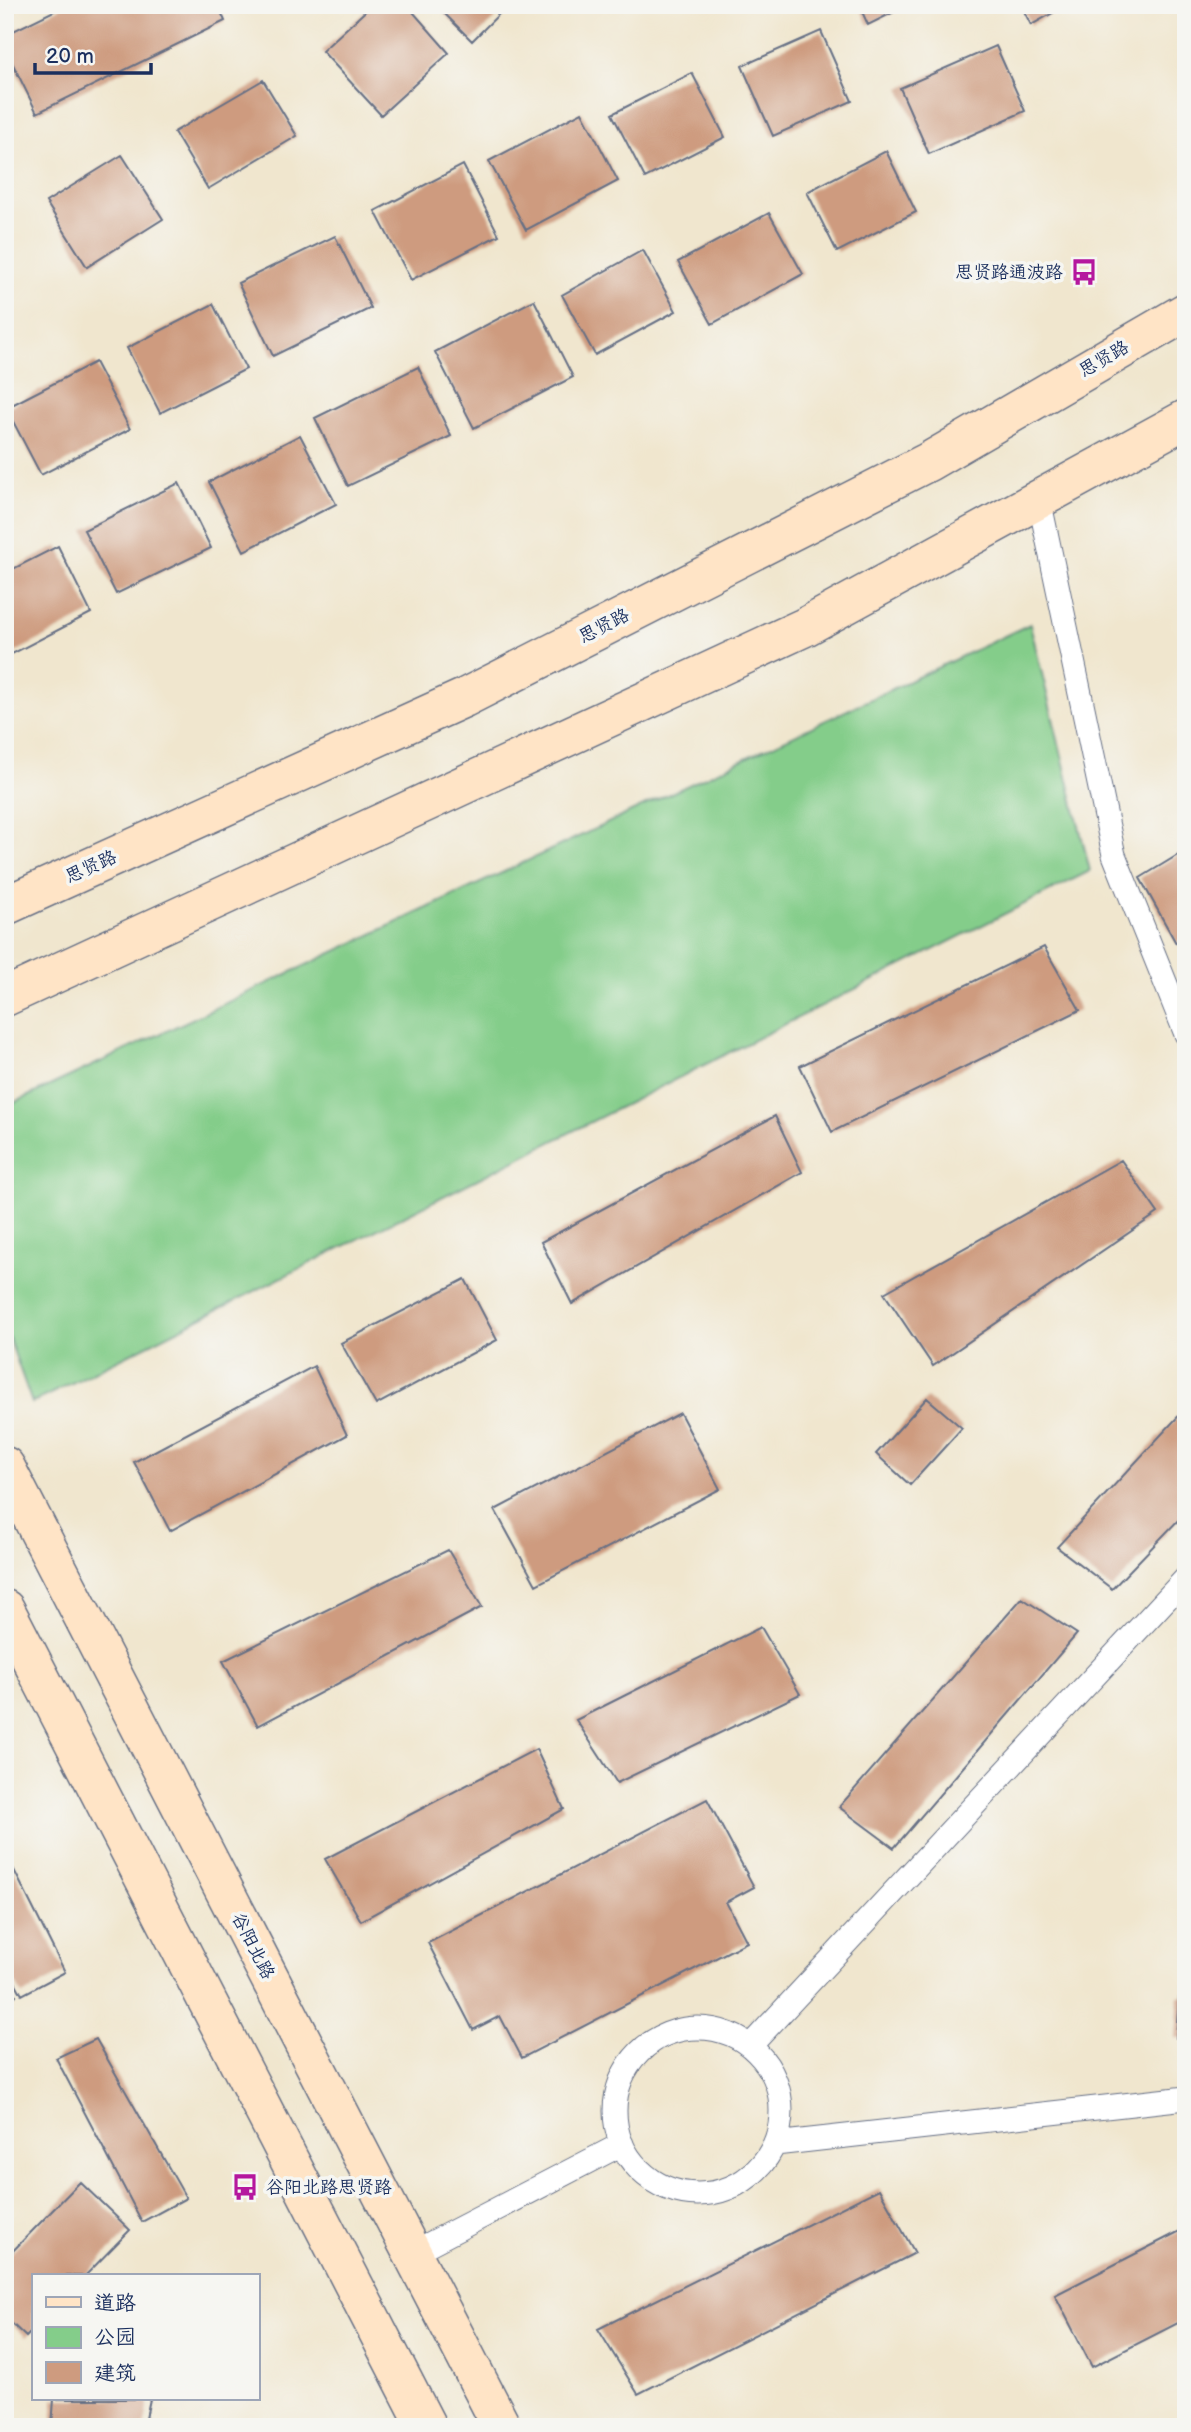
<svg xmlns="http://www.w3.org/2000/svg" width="1191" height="2432" viewBox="0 0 1191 2432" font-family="'Balsamiq Sans','LXGW WenKai TC',sans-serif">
	<rect width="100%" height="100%" fill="#f6f6f2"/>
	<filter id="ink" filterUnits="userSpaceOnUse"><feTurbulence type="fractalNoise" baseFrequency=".0143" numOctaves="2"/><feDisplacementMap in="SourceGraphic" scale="14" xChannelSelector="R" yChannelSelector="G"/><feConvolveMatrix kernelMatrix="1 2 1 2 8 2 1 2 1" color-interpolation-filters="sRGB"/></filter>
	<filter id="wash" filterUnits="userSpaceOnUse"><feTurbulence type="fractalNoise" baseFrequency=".00686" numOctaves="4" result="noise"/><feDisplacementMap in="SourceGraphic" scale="28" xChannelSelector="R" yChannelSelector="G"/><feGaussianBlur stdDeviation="1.57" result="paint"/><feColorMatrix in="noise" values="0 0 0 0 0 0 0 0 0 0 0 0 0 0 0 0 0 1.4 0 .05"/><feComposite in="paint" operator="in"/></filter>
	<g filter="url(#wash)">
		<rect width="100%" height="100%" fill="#f0e6ce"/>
		<!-- green -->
		<path fill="#84cd8a" stroke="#507e74" stroke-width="2" d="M1030,624l60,247 -1058,532 -27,-76v-220z"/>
		<g id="blocks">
			<!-- building -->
			<path fill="#ce9b7f" d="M66,5h152l7,16 -188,92 -32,-65v-13z
				M372,5h35l42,48 -68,62 -59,-64z
				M436,5h72l-36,36z
				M859,5h49l-40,20z
				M1021,5h46l-36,20z
				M821,31l31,70 -79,35 -31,-70z
				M996,46l29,65 -96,43 -29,-66z
				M692,73l33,64 -80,41 -33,-64z
				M263,80l34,56 -89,53 -34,-57z
				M582,112l36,69 -92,49 -37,-69z
				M886,151l30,61 -79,40 -30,-60z
				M122,155l41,64 -76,48 -41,-65z
				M463,165l36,70 -88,45 -36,-69z
				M769,213l34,61 -91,50 -34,-62z
				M335,236l36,72 -98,48 -35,-73z
				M643,250l33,61 -81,44 -33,-60z
				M534,300l39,77 -99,51 -39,-76z
				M213,304l33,65 -86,44 -33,-65z
				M95,362l35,67 -89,46 -35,-67z
				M418,367l33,69 -103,50 -33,-68z
				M300,435l36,69 -92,47 -35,-69z
				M179,483l32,65 -95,46 -32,-64z
				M58,546l33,67 -79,41 -7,-14v-67z
				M1186,850v87l-10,6 -36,-65z
				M1044,947l36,63 -248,122 -32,-66z
				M775,1116l27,56 -230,132 -31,-62z
				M1121,1160l37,53 -225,153 -49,-73z
				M465,1279l32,61 -121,65 -35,-62z
				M314,1366l33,69 -177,96 -36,-69z
				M927,1398l35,30 -52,57 -34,-31z
				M1186,1408v104l-74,77 -55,-42z
				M680,1413l40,76 -184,96 -41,-75z
				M448,1550l34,57 -224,119 -35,-65z
				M1022,1598l55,36 -183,214 -55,-41z
				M761,1627l39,67 -183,89 -41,-63z
				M536,1749l28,60 -203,112 -36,-62z
				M707,1799l47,88 -28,15 21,40 -225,116 -22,-42 -27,14 -45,-87z
				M5,1852l60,120 -43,23 -17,-32z
				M5,1985l11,10 -11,12z
				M1179,1996h7v42h-10z
				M96,2039l90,159 -44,24 -86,-164z
				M80,2182l50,48 -45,46h-52v54l-7,7 -21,-20v-58z
				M879,2189l36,64 -277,141 -40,-65z
				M1186,2228v91l-94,48 -37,-72z
				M54,2399h96l-6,28h-92z"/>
		</g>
	</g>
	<g filter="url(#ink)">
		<use href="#blocks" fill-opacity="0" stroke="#666f85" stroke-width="2"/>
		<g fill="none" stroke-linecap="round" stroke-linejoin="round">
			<defs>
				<path id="lane" d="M1039,499l75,356 72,179
					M615 2111a83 83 0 1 1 166 0a83 83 0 1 1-166 0Z
					M751,2045l435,-467
					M775,2144l411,-46
					M412,2253l210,-109"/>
				<path id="secondary" d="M5,906l459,-208 464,-236 258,-150
					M5,997l800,-370 381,-208
					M5,1466l497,961
					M5,1609l422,818"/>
			</defs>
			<!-- lane casing -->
			<use href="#lane" stroke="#666f85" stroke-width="25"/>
			<!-- secondary casing -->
			<use href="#secondary" stroke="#666f85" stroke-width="41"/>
			<!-- lane -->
			<use href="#lane" stroke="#fff" stroke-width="23"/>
			<!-- secondary -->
			<use href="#secondary" stroke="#ffe4c6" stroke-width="38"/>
		</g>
	</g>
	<!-- icons -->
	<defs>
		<symbol id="bus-bare" viewBox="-9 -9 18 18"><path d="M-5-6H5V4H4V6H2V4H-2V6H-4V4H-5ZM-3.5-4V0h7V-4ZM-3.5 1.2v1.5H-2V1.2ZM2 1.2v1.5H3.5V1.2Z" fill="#b5179e" stroke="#f6f6f2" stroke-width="2.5" paint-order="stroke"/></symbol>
	</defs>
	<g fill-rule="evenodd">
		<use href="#bus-bare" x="1065" y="253" width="38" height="38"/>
		<use href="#bus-bare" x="226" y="2168" width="38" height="38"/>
	</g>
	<g text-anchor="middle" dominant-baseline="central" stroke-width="7" stroke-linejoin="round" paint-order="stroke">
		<!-- poi labels -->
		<g font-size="18" fill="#1b2f5e" stroke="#f6f6f2" text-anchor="end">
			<text x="1063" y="272">思贤路通波路</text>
			<text x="266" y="2187" text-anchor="start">谷阳北路思贤路</text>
		</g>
		<!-- street labels -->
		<g font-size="18" fill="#1b2f5e" stroke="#f6f6f2">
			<text transform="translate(1104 359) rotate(-30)">思贤路</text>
			<text transform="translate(604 626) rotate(-27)">思贤路</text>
			<text transform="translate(91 867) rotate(-24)">思贤路</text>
			<text transform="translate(253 1946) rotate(63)">谷阳北路</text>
		</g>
	</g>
	<!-- margin -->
	<rect width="1191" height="2432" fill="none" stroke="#f6f6f2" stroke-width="28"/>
	<!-- legend -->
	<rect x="32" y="2274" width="228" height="126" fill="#f6f6f2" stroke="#9ea6b7" stroke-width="2"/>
	<rect x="46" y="2297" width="35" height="10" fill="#ffe4c6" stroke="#9ea6b7" stroke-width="2"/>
	<text x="94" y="2310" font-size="21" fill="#1b2f5e">道路</text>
	<rect x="46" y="2327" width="35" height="21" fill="#84cd8a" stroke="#9ea6b7" stroke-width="2"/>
	<text x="94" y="2344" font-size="21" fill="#1b2f5e">公园</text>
	<rect x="46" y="2362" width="35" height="21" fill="#ce9b7f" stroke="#9ea6b7" stroke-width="2"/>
	<text x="94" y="2380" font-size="21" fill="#1b2f5e">建筑</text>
	<!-- scale -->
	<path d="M35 63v10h116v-10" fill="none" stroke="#1b2f5e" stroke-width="3.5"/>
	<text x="46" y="63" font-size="21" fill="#1b2f5e" stroke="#f6f6f2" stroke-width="5" paint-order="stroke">20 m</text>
</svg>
